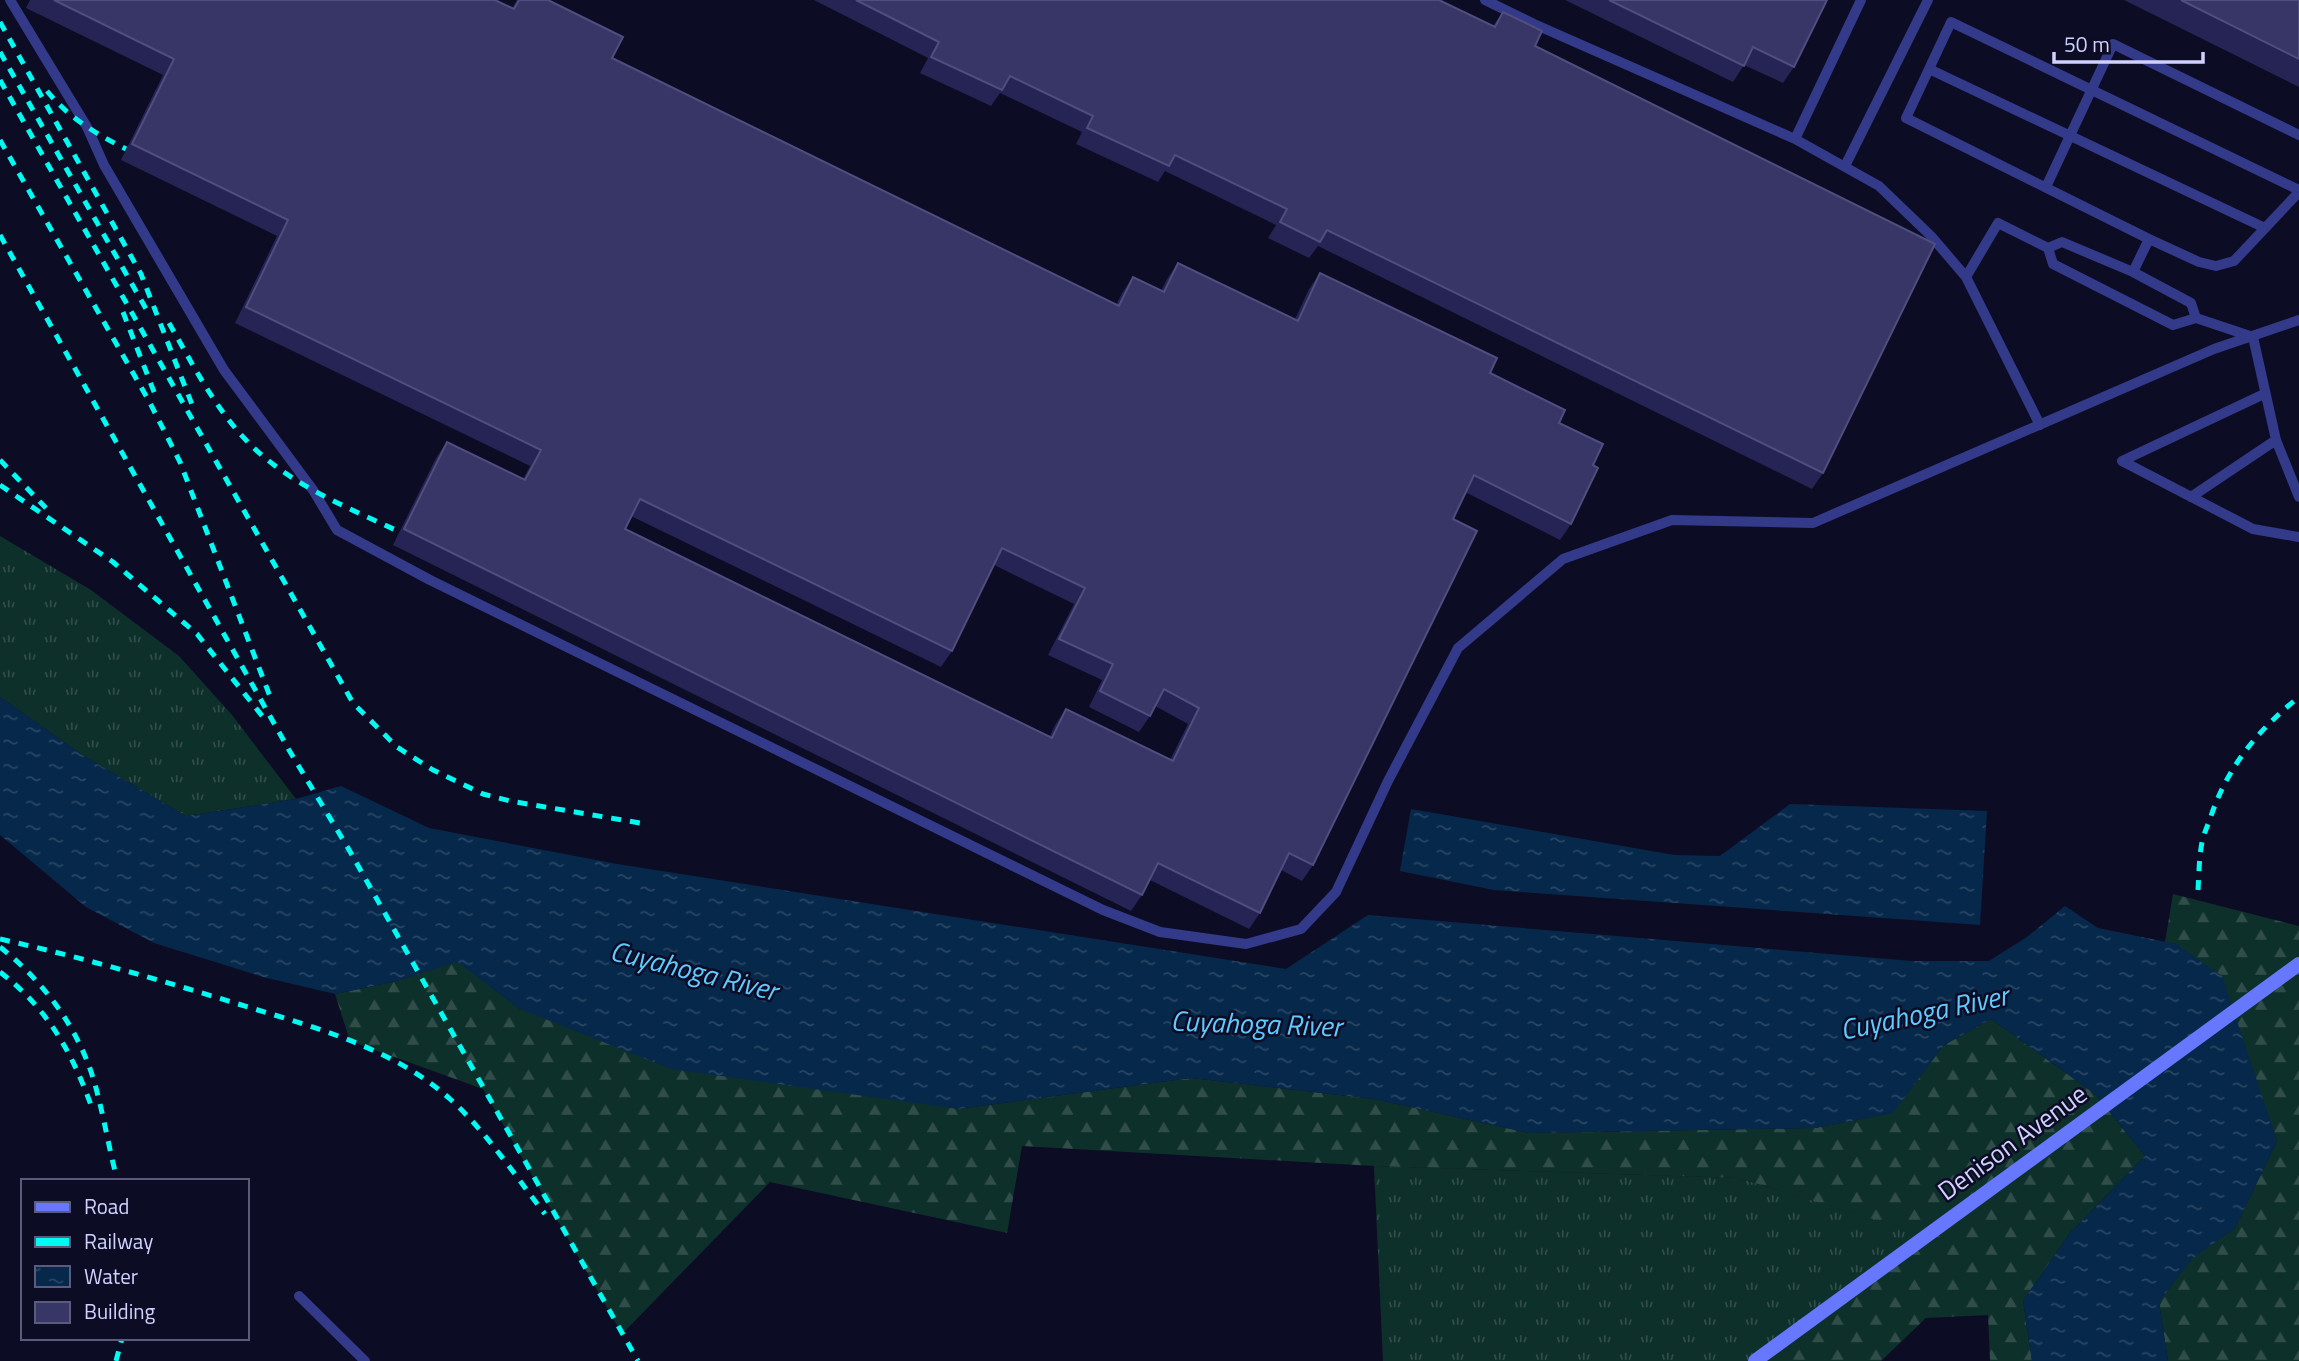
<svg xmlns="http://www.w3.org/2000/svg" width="2299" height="1361" viewBox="0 0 2299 1361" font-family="'Titillium Web',sans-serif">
	<defs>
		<pattern id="grass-tufts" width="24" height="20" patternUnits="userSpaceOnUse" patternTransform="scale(1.75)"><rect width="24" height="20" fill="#0e302a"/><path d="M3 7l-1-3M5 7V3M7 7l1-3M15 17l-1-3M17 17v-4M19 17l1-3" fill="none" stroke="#304d4a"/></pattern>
		<pattern id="forest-firs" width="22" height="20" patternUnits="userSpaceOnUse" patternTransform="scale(1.75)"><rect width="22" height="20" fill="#0e302a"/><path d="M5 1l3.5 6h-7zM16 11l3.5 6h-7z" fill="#304d4a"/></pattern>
		<pattern id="water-ripples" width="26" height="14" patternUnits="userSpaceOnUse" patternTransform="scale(1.75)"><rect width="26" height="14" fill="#06284a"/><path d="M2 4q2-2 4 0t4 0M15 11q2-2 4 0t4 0" fill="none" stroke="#294665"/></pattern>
	</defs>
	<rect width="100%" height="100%" fill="#0d0c25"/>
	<!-- grass -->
	<path fill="url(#grass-tufts)" d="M0,536l91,54 88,66 53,59 64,84 -110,17 -102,-60 -84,-59z
		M1374,1166l364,12 189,57 -172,126h-372z"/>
	<!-- forest -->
	<path fill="url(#forest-firs)" d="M2173,894l126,32v435h-131l-9,-59 33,-44 43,-30 42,-87 -24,-69 -77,-128 -11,-2z
		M457,961l63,48 438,100 233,-31 183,21 155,34 286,-5 77,-15 52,-68 47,-26 104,75 50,62 -75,77 -47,68 9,60h-42l-2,-46 -62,3 -45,43h-126l171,-126 -188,-57 -364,-12 -352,-20 -15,87 -237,-51 -148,152 -139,-245 -133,-48 -15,-47 62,-13z"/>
	<!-- water -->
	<path fill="url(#water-ripples)" d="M0,697l84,59 102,60 110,-17 45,-13 88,42 188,36 669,105 82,-54 544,46h77l38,-24 38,-31 33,22 78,16 46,32 55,165 -42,87 -43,31 -33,43 9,59h-136l-9,-60 47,-68 75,-77 -50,-62 -104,-75 -47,26 -51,68 -78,15 -286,5 -155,-34 -183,-21 -233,31 -287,-40 -151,-60 -63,-47 -60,19 -62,13 -72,-17 -109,-34 -68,-36 -86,-72z
		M1790,804l197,7 -7,114 -486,-35 -94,-19 11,-62 263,46 46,1z"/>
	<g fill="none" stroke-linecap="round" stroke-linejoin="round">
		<!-- lane -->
		<path stroke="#323a89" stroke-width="10" d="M10,0l77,127 17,38 120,205 89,120 24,40 93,50 673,330 57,22 86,12 55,-15 35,-37 52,-111 70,-133 105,-89 109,-39 141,3 401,-174 85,-29
			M1485,0l49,24 261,115 66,-139
			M1929,69l-23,49 243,121
			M1795,139l84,47 52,50 35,41
			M1845,166l83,-166
			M2046,187l67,-143 186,91
			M2265,228l-336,-159 22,-47 348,168
			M2048,248l14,-6 71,30 58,31 5,15
			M2133,272l16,-33 50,23 17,4 18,-5 65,-69
			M2253,337l23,103 23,57
			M2040,425l-74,-148 32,-54 50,25 5,16 120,61 23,-7 57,19
			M2122,461l131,68 46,8
			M2122,461l142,-67
			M2191,497l85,-57
			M299,1296l66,65"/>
		<!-- secondary -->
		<path stroke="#6778ff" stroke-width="14" d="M1755,1361l544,-397"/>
		<!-- rail -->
		<path stroke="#00fbf2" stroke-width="5" stroke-dasharray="10 9" stroke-linecap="butt" d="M0,22l141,252 52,133
			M0,52l149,262
			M0,80l353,623 44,44 36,23 50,24 27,7 136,23
			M47,91c21,26 49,43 79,58
			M0,140l149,261 31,61 91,237
			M0,235l289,515 59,98 290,513
			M123,312l33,85
			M169,323c23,40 44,82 76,116 41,44 101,68 155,93
			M0,460l46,48
			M0,485l113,77 84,72 66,83
			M2198,890c1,-16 1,-32 4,-48 2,-9 6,-17 9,-26 17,-50 47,-86 88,-119
			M0,939c80,18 157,40 235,64 74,23 156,43 215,96 34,30 67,79 95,115
			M0,947c43,34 78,80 94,134 9,31 14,63 22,94
			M0,972c48,37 72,80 92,136
			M116,1361l6,-23"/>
	</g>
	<!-- wall -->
	<path fill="#262355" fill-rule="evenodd" d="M30,0h465l17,8 5,-8h31l64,58 504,247 6,-12 11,-16 28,14 6,-12 11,-16 117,56 14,-30 11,-16 170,100 69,50 34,42 -22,59 -11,16 -95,-48 -12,27 -140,346 -11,16 -21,-11 -21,43 -11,16 -99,-49 -8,15 -11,16 -738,-366 43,-87 11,-16 76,37 7,-13 -295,-143 42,-87 -156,-76 42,-85 -137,-67zM631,516l310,151 11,-16 42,-86 80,39 -26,51 54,25 -13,27 50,25 11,-16 5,-10 33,18 -18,36 -104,-51 -11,16 -5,11 -425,-207z
		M814,0h625l54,26 10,-14 32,34 288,427 -11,16 -494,-243 -9,12 -41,-20 8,-13 -111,-54 -7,11 -82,-38 6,-12 -82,-39 -9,13 -71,-33 8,-15z
		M1565,0h262l-33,67 -11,16 -39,-18 -11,17z
		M2124,0h175v87z"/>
	<!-- building -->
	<path fill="#383667" stroke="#504e7f" stroke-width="2" fill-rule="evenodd" d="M54,0h441l19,9 5,-9h29l75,37 -11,21 507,248 14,-29 31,15 14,-29 120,58 22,-48 177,85 -7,15 75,37 -6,13 44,21 -10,21 5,3 -27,56 -97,-49 -21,44 24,12 -164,334 -24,-12 -29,60 -102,-50 -16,32 -738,-366 43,-87 78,38 16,-30 -295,-143 42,-87 -156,-76 42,-85zM640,499l312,152 50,-103 83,40 -26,51 54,25 -13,27 50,25 14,-27 35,19 -26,53 -107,-52 -14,29 -427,-209z
		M856,0h583l56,27 8,-15 39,19 -7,15 400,198 -112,229 -496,-243 -7,12 -40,-20 7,-13 -112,-54 -6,11 -82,-38 6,-12 -83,-40 -8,14 -71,-33 8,-15z
		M1609,0h218l-33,67 -41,-20 -9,19z
		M2181,0h118v59z"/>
	<g text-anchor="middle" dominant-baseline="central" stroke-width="5" stroke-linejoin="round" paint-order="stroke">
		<!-- street labels -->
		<g font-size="26" fill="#d0d1ff" stroke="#0d0c25">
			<text transform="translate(2012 1142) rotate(-36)">Denison Avenue</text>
		</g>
		<!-- water labels -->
		<g font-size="28" font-style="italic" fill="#5ecaff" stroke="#0d0c25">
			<text transform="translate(694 970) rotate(14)">Cuyahoga River</text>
			<text transform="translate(1924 1012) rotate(-12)">Cuyahoga River</text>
			<text transform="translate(1256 1023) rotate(2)">Cuyahoga River</text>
		</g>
	</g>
	<!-- legend -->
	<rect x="21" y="1179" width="228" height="161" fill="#0d0c25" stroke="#5b5b7c" stroke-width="2"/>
	<rect x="35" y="1202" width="35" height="10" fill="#6778ff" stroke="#5b5b7c" stroke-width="2"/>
	<text x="84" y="1214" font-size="21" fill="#d0d1ff">Road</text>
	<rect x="35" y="1237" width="35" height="10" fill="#00fbf2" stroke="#5b5b7c" stroke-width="2"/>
	<text x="84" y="1249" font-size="21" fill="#d0d1ff">Railway</text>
	<rect x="35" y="1266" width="35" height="21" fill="url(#water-ripples)" stroke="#5b5b7c" stroke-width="2"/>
	<text x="84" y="1284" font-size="21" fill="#d0d1ff">Water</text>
	<rect x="35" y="1302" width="35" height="21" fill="#383667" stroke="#5b5b7c" stroke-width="2"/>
	<text x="84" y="1319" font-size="21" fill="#d0d1ff">Building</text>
	<!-- scale -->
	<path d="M2054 52v10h149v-10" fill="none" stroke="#d0d1ff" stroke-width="3.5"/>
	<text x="2064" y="52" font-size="21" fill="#d0d1ff" stroke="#0d0c25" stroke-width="5" paint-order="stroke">50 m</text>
</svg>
